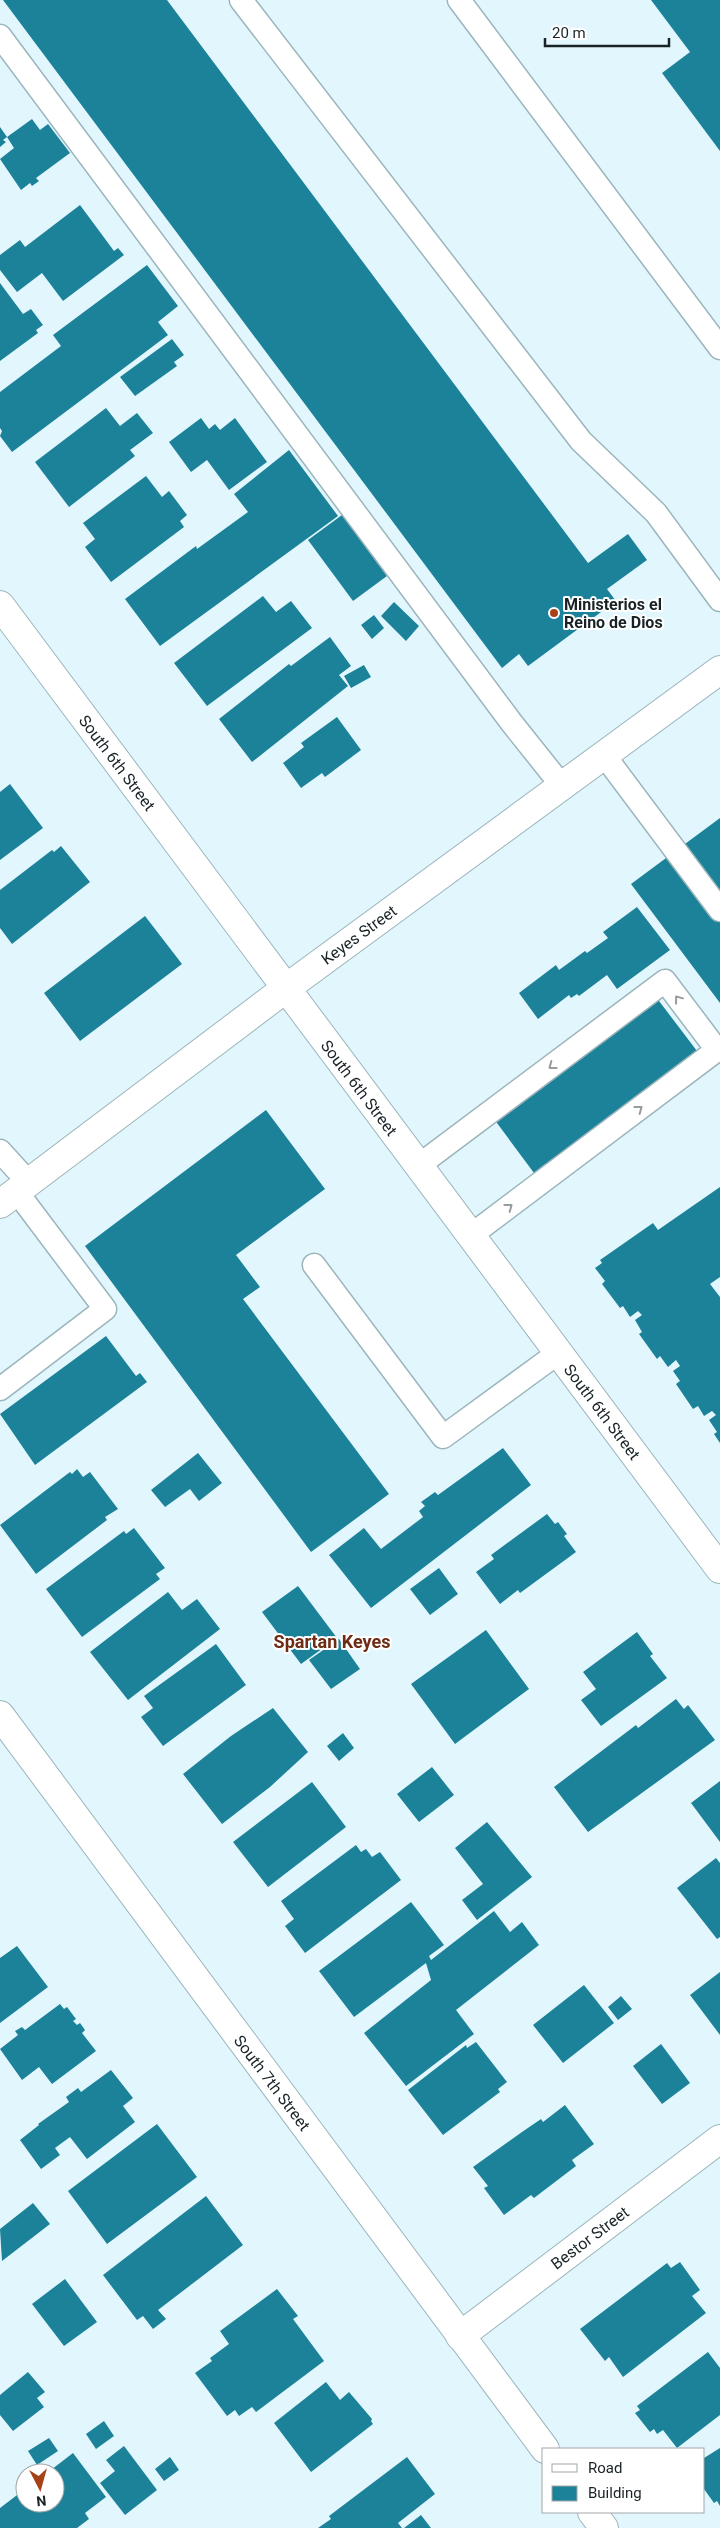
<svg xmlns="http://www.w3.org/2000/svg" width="720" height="2528" viewBox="0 0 720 2528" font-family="Roboto,sans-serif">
	<rect width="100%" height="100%" fill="#e2f7fd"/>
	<!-- building -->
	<path fill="#1c8299" d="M3,0h164l421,563 40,-29 19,26 -40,29 9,12 -88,65 -9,-12 -17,14z
		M651,0h69v151l-58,-78 28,-21z
		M32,119l8,11 8,-6 22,29 -34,25 3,3 -7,5 -2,-3 -9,7 -21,-31 14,-11 -7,-11z
		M0,127l7,10 -4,3 3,2 -6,5z
		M80,205l34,46 4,-3 6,7 -61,46 -21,-28 -25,19 -17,-22v-15l20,-15 5,7z
		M147,265l31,41 -20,16 10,13 -156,117 -12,-16 2,-5 -2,-3v-36l61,-46 -8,-11z
		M0,283l23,31 8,-5 12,16 -7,5 2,3 -38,28z
		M172,339l12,16 -10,7 3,4 -42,30 -15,-19z
		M106,408l14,18 17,-13 16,20 -23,17 5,6 -66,51 -34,-45z
		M201,418l8,11 6,-5 5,6 15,-12 32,44 -38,28 -22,-30 -16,12 -22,-30z
		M289,450l49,66 -178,130 -35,-47 71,-53 1,3 51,-37 -14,-18z
		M146,476l16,21 7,-6 18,24 -7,6 4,6 -73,55 -26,-35 10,-8 -12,-16z
		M342,515l45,61 -34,25 -45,-61z
		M263,596l13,16 15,-11 21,27 -105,78 -33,-43z
		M394,602l25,24 -13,15 -25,-25z
		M374,615l10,13 -12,11 -11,-14z
		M330,637l21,29 -12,9 9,11 -96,76 -33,-43 70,-55 2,2z
		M364,665l7,12 -20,11 -7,-12z
		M337,717l24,33 -36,27 -3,-4 -21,15 -18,-25 21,-16 -3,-4z
		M10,784l33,44 -43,32v-68z
		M720,818v185l-89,-119z
		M61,846l29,36 -78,62 -12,-16v-38l52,-40 2,2z
		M637,907l33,43 -53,39 -10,-14 -28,21 -2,-2 -6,4 -2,-3 -31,24 -19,-26 37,-28 3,5 26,-19 2,2 21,-15 -5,-6z
		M145,916l37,48 -102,77 -36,-48z
		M656,997l41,54 -8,6 2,1 -144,108 -2,-2 -11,9 -40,-54z
		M266,1110l59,79 -89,66 24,32 -17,12 146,195 -78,58 -226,-306z
		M720,1187v90l-10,7 10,13v146l-6,-9 3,-2 -8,-12 7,-5 -4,-4 -8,5 -6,-10 -5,3 -17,-25 4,-3 -7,-10 7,-5 -4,-6 -8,7 -8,-11 -3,3 -18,-25 3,-2 -7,-12 7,-5 -4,-4 -8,6 -7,-11 -3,2 -18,-24 3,-3 -10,-13 7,-5 -2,-3 53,-37 5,7z
		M106,1336l30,40 4,-3 7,9 -112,83 -35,-51z
		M503,1448l28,37 -160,123 -42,-53 35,-27 17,21 42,-32 -4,-6 6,-5 -4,-4 14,-10 3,3z
		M198,1453l24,30 -23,18 -9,-12 -25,18 -14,-17z
		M77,1469l6,8 7,-5 28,37 -13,8 2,3 -71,54 -36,-49 70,-53 2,2z
		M547,1514l8,10 3,-2 9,12 -3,2 12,16 -56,41 -2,-3 -18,14 -24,-32 18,-13 -3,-4z
		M134,1528l31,40 -9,6 4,5 -78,58 -36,-48 78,-58 2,3z
		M439,1568l19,26 -28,21 -20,-26z
		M298,1586l39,52 -36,26 -39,-52z
		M168,1592l14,18 15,-11 23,30 -92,71 -38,-48z
		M486,1630l43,59 -74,55 -44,-60z
		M637,1632l16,22 -3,2 17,22 -66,48 -20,-26 15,-11 -13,-17z
		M339,1639l21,30 -29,20 -22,-29z
		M216,1644l30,41 -83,61 -22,-29 12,-9 -9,-12z
		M676,1699l8,10 4,-4 27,35 -127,92 -34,-45 82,-62 2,3z
		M273,1708l35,44 -38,35 -48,37 -39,-50 48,-38z
		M343,1733l11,15 -15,13 -12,-15z
		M432,1767l22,28 -35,27 -22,-28z
		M720,1781v61l-29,-39z
		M312,1782l34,45 -78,60 -35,-45z
		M487,1822l45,55 -55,43 -15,-20 21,-16 -28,-36z
		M356,1845l5,7 5,-3 6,8 8,-5 21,28 -96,73 -20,-27 9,-7 -13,-18z
		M716,1858l4,5v74l-3,2 -40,-51z
		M411,1902l33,43 -15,11 2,4 63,-49 16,21 12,-10 17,23 -83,65 18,24 -68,52 -42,-53 67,-53 -5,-17 -72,54 -35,-46z
		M17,1946l31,41 -48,36v-65z
		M720,1972v63l-30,-40z
		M584,1985l30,38 -51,40 -30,-38z
		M621,1996l11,13 -14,11 -10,-13z
		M60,2004l4,5 3,-2 9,12 -3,2 4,4 3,-2 5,7 -3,3 14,18 -44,33 -13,-17 -17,13 -22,-31 18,-14 -3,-4 7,-4 3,3z
		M476,2042l31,40 -9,7 2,3 -57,43 -35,-45 58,-45 1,3z
		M661,2044l29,39 -28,21 -29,-38z
		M111,2070l22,28 -10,8 12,16 -48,37 -17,-22 -15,11 5,7 -19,14 -21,-29 19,-15 -1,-1 31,-22 -3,-5 12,-9 3,4z
		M565,2105l29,39 -22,16 4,6 -42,32 -3,-3 -27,20 -20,-27 4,-2 -15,-19 49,-35 19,-13 2,3z
		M157,2124l40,53 -90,67 -39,-53z
		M206,2196l37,49 -85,65 8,9 -13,10 -10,-13 -6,4 -34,-45z
		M33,2203l17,21 -48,37 -2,-32z
		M680,2262l20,28 -8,6 14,17 -83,64 -14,-20 -4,4 -25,-32 87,-66 4,5z
		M65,2279l32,43 -33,24 -32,-42z
		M277,2289l21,27 -5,3 31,42 -68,51 -4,-5 -13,9 -4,-6 -8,6 -32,-43 17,-12 -2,-3 19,-14 -9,-13z
		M708,2352l12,16v47l-43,33 -14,-18 -6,4 -3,-5 -4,3 -15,-19 5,-3 -3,-4z
		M28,2372l17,20 -8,6 7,9 -31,24 -13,-16v-20z
		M326,2382l14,18 9,-8 23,27 -1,2 2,3 -62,48 -37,-49z
		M104,2421l10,15 -18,13 -10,-15z
		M49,2438l9,13 -21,14 -9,-14z
		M124,2446l33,44 -32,25 -25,-32 15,-12 -9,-11z
		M720,2448v58l-3,-5 -3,2 -10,-14v-31z
		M73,2453l33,44 -21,16 4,6 -12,9h-77v-20l25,-19v14h30v-30h-8z
		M170,2457l9,13 -15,11 -9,-12z
		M407,2457l28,37 -37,29 4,5h-84l13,-9 -2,-3z
		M421,2515l10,13h-27z"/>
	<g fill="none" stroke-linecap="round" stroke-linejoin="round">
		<defs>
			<path id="lane" d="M241,0l340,441 75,72 64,87
				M459,0l261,348
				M0,36l511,686 51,64
				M604,755l116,155
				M0,1151l29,32
				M418,1166l247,-185 52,69 -247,186
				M314,1265l129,172 115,-84
				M0,1389l105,-80 -88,-117"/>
			<path id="street" d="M0,605l720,964
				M460,2336l260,-197"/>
			<path id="secondary" d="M0,1204l285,-215 435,-319
				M0,1715l545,734
				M592,2512l12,16"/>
		</defs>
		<!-- lane casing -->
		<use href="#lane" stroke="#9bb5bc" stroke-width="25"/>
		<!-- street casing -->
		<use href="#street" stroke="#9bb5bc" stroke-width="30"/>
		<!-- secondary casing -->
		<use href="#secondary" stroke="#9bb5bc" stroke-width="30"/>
		<!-- lane -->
		<use href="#lane" stroke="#fff" stroke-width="22"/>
		<!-- street -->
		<use href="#street" stroke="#fff" stroke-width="28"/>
		<!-- secondary -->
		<use href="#secondary" stroke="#fff" stroke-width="28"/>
	</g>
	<!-- one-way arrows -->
	<defs><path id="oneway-chevron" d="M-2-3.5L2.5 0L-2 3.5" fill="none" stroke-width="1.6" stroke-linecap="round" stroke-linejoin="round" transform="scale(1.25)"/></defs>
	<g stroke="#989c9d">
		<use href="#oneway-chevron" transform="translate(678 999) rotate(-127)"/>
		<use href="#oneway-chevron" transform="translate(552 1066) rotate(143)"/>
		<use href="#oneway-chevron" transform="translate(639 1109) rotate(-37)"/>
		<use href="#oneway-chevron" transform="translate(509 1207) rotate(-37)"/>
	</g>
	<!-- markers -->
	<circle fill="#a74118" stroke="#fff" stroke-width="2" cx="554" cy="613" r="5"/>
	<g text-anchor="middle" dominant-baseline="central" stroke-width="4" stroke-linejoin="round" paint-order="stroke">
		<!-- poi labels -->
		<g font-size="16" font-weight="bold" fill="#192326" stroke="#fff" text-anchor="start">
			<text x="564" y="604">Ministerios el<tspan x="564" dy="18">Reino de Dios</tspan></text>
		</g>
		<!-- street labels -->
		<g font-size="16" fill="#192326" stroke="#fff">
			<text transform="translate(117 763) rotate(53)">South 6th Street</text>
			<text transform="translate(359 935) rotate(-36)">Keyes Street</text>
			<text transform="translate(359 1088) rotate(53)">South 6th Street</text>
			<text transform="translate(602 1412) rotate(53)">South 6th Street</text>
			<text transform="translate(272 2083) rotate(53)">South 7th Street</text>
			<text transform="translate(590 2238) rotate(-37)">Bestor Street</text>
		</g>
		<!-- neighbourhood labels -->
		<g font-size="18" font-weight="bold" fill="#6d2c13" stroke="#fff">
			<text x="332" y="1641">Spartan Keyes</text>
		</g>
	</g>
	<!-- legend -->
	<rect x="542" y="2448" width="162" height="65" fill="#ffffff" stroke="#a3a7a8"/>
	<rect x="552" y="2464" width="25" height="8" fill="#ffffff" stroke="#a3a7a8"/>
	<text x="588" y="2473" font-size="15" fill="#192326">Road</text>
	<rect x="552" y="2486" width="25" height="15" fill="#1c8299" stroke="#a3a7a8"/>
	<text x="588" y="2498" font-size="15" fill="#192326">Building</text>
	<!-- north arrow -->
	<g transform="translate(40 2488) rotate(174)"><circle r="24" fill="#ffffff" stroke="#a3a7a8"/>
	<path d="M0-4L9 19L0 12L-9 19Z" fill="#a74118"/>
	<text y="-8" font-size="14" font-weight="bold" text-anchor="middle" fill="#192326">N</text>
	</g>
	<!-- scale -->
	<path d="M545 38v8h124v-8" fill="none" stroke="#192326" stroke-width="2.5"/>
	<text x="552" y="38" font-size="15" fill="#192326" stroke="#ffffff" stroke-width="4" paint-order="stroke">20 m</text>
</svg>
